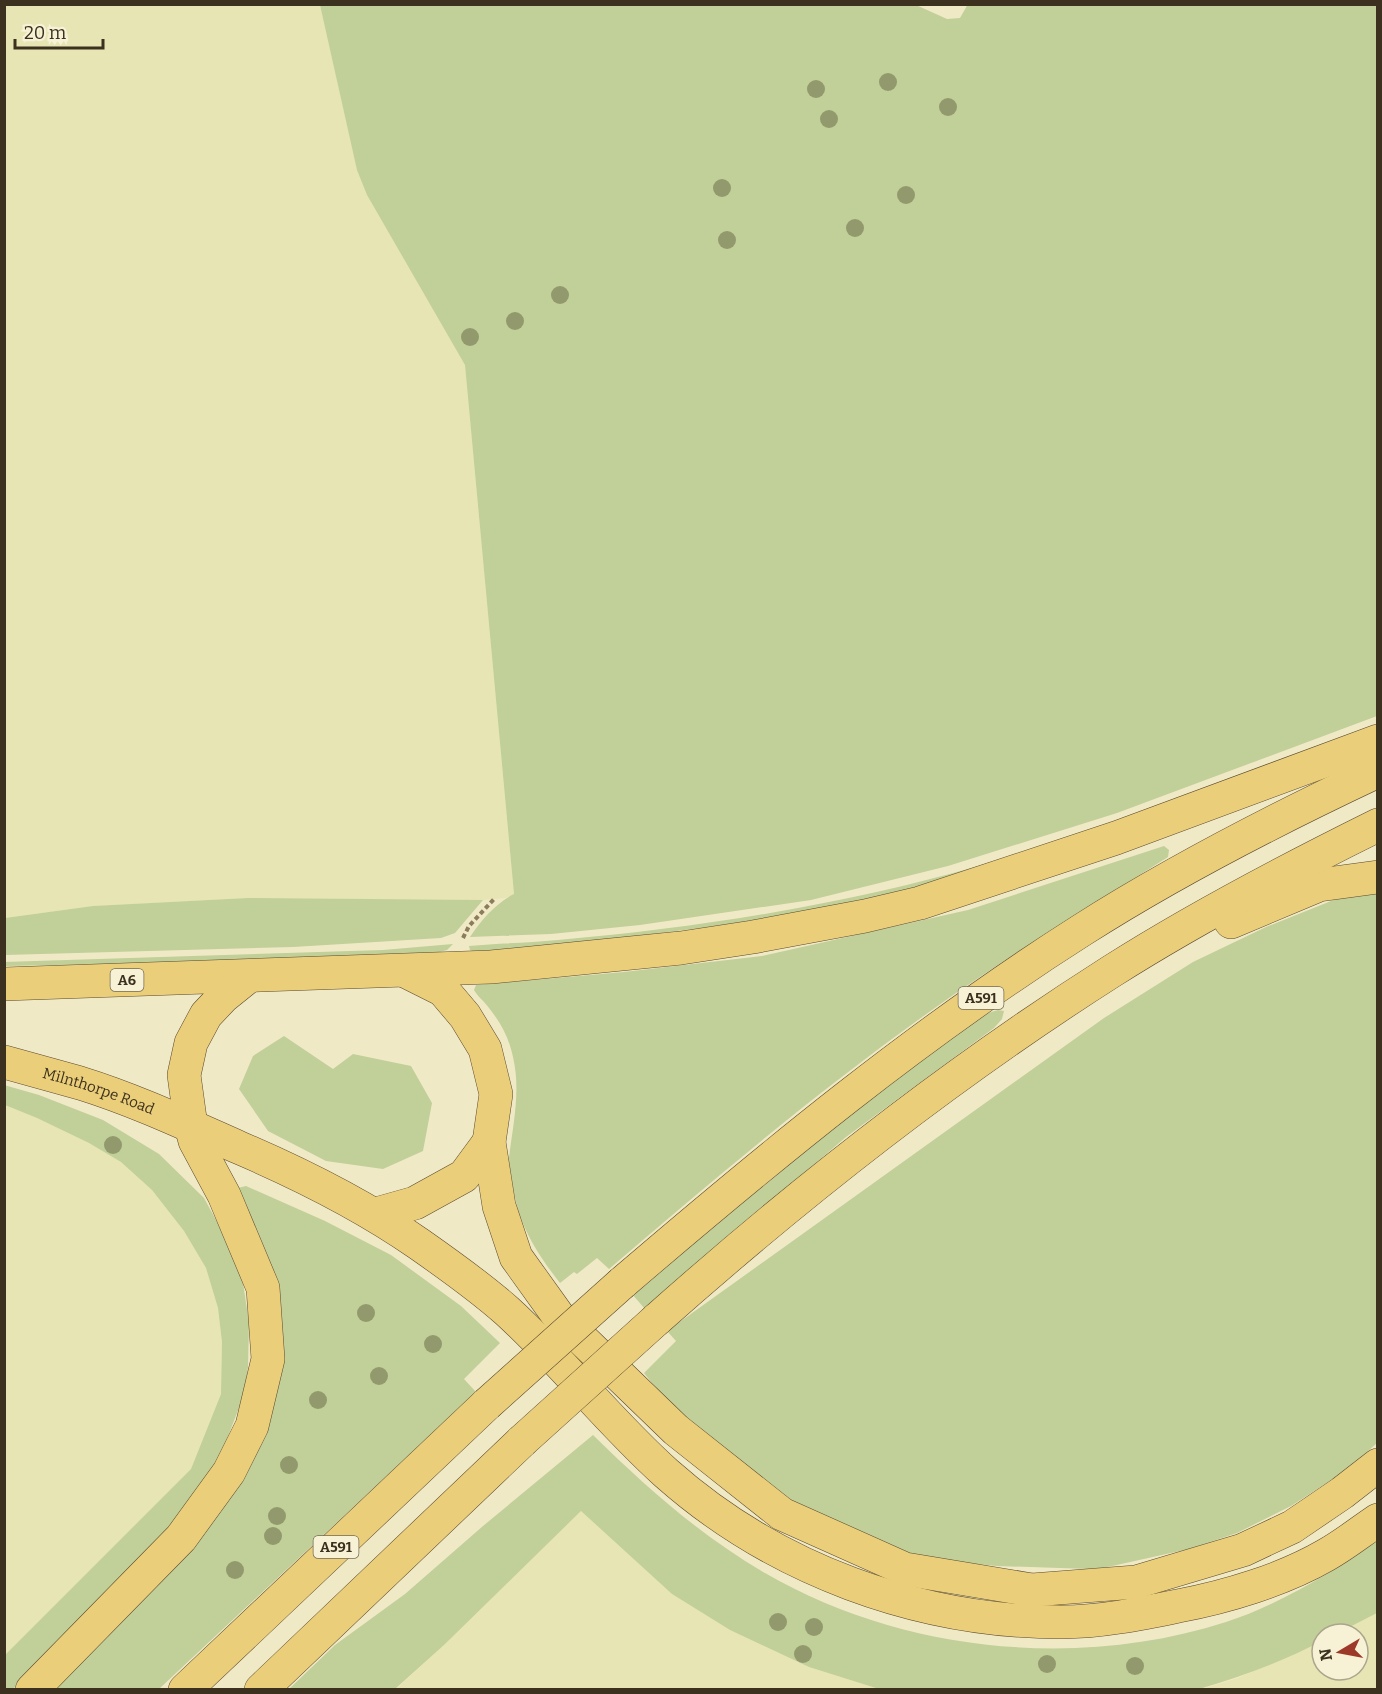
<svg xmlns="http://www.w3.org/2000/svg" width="1382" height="1694" viewBox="0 0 1382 1694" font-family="Bitter,serif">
	<rect width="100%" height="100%" fill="#f0e9c6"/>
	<!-- farmland -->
	<path fill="#e6e5b3" d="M4,5h316l37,164 10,26 98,170 49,530 -9,3 -22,2 -235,-2 -155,8 -88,12z
		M5,1105l32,13 52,25 32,19 31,28 32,41 22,37 12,40 4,34 -1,52 -30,75 -186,186z
		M581,1511l91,83 58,36 79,37 70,22 -484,1 49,-45z
		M1377,1613v76l-178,1 39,-12 84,-37v29h36v-36h-22z"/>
	<!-- green -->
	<path fill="#c1cf99" d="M916,5l31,14 13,-1 8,-14 409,1v711l-260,97 -169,53 -137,34 -171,25 -89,9 -81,3c11,-17 26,-34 44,-43l-49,-529 -98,-170 -10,-25 -37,-165z
		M1377,727v3c-149,59 -300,117 -457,157 -145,37 -296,51 -445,65l-5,-2 -1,-4c29,-3 60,-3 89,-6 94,-8 189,-21 281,-40 186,-37 361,-108 538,-173z
		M1164,846l5,4 -1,7c-79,50 -160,99 -236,153 -113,80 -219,170 -323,259l-12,-11 -20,16 -3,-2 -14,11c-25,-32 -43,-61 -48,-103 -1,-7 -3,-15 -3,-22 4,-34 12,-67 4,-101 -4,-19 -12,-34 -24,-49 -5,-7 -11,-11 -15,-18l2,-5 148,-13 138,-16 206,-46z
		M1377,891v552l-29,26 -57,37 -54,27 -48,16 -86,19 -14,1 -92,-3 -91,-9 -127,-61 -111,-93 -24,-30 32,-32 -9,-10 437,-313 89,-56 73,-35 80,-32z
		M248,898l235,2 -28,33 -14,5 -148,9 -288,8v-37l88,-12z
		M453,944l-6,6 -15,4 -218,8 -209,4 -1,-4 379,-12z
		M998,1010l6,1 -2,8 -8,9 -148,109 -201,172 -13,-15 204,-170 149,-110z
		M284,1036l49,33 20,-15 58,12 21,37 -9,48 -40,18 -57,-8 -58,-30 -29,-42 14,-33z
		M4,1085l35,10 64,25 56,34 45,44 24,44 15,41 6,40 -1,44 -4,28 -30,77 -52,66 -150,152 -7,-1v-34l186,-186 30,-75 1,-52 -4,-34 -12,-40 -22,-37 -32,-41 -31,-28 -32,-19 -52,-25 -32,-13z
		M246,1186l79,35 66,34 70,51 39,37 -36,36 12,13 -317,297 -109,1 217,-275 -29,-227z
		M593,1435c53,52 108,101 172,138 136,79 312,97 461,49 52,-17 107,-50 151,-81v72l-41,21h-14v7c-39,20 -81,36 -123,48h-320l-70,-22 -79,-37 -58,-36 -91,-83 -137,134 -49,44h-106l46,-44 70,-51 78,-68z"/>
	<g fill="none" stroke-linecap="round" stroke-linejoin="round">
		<defs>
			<g id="trunk">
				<path d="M1231,922l88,-37 59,-8"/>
				<path d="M405,971l38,19 22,26 20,33 11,45 -7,48 10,64 17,51 43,60 117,113 106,84 123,55 127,21 104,-8 107,-32 49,-23 50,-34 36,-28"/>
				<path d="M4,984l487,-17 190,-19 72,-11 112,-21 55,-13 196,-65 262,-97"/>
				<path id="s1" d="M4,1062c26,7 51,14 76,21 55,17 108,42 160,65 63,27 123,57 179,96 30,21 61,43 88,67 56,51 103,112 159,162 108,96 252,149 395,149 39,0 79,-8 117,-16 48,-9 105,-26 148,-51 18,-10 34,-23 52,-35"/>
				<path d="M376,1214l39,-11 49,-27 25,-34"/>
				<path d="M622,1283c147,-126 296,-249 460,-353 94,-60 194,-111 296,-159"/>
				<path d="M656,1320c144,-128 294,-246 456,-349 85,-54 175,-101 266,-146"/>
				<path d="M32,1690l149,-152 48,-66 23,-46 16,-67 -5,-71 -39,-93 -29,-54 -4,-15 -7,-51 7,-32 15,-28 17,-18 26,-21"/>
				<path d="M185,1690l302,-286"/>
				<path d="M261,1690l261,-249"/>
			</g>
		</defs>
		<!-- trunk casing -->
		<use href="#trunk" stroke="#5a492f" stroke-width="34"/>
		<!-- path -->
		<path stroke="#8c7c5b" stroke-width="4" stroke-dasharray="4.5 3" stroke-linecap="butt" d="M463,938l6,-12 25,-27"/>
		<!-- trunk -->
		<use href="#trunk" stroke="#eace7a" stroke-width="33"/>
		<defs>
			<path id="trunk-bridge" d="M487,1404l135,-121
				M522,1441l134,-121"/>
		</defs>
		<!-- trunk-bridge casing -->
		<use href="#trunk-bridge" stroke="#5a492f" stroke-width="34" stroke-linecap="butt"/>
		<!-- trunk-bridge -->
		<use href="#trunk-bridge" stroke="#eace7a" stroke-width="33"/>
	</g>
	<!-- trees -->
	<g fill="#929a6d">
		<circle cx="888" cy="82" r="9"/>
		<circle cx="816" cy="89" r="9"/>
		<circle cx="948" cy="107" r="9"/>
		<circle cx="829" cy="119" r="9"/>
		<circle cx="722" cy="188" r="9"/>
		<circle cx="906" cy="195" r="9"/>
		<circle cx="855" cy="228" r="9"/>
		<circle cx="727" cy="240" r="9"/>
		<circle cx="560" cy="295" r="9"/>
		<circle cx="515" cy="321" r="9"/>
		<circle cx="470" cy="337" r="9"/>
		<circle cx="113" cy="1145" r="9"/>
		<circle cx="366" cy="1313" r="9"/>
		<circle cx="433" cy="1344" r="9"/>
		<circle cx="379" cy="1376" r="9"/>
		<circle cx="318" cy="1400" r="9"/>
		<circle cx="289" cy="1465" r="9"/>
		<circle cx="277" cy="1516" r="9"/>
		<circle cx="273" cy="1536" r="9"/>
		<circle cx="235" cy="1570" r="9"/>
		<circle cx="778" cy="1622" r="9"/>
		<circle cx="814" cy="1627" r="9"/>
		<circle cx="803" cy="1654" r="9"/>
		<circle cx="1047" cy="1664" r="9"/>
		<circle cx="1135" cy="1666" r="9"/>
	</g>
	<g text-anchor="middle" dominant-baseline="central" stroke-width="6" stroke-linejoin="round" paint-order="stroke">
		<!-- shield labels -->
		<g fill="#f7f2d6" stroke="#746b56" stroke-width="1.5">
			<rect x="110.5" y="969" width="33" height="22" rx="4.5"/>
			<rect x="958.5" y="987" width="45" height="22" rx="4.5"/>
			<rect x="313.5" y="1536" width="45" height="22" rx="4.5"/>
		</g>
		<g font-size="14" font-weight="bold" fill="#3c311f">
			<text x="127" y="980">A6</text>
			<text x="981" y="998">A591</text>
			<text x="336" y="1547">A591</text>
		</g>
		<!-- street labels -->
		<g font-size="15" fill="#3c311f" stroke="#f7f2d6">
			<text stroke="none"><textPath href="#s1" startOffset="99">Milnthorpe Road</textPath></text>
		</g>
	</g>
	<!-- border -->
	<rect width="1382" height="1694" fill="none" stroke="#3c311f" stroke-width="12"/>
	<!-- north arrow -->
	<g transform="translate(1340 1652) rotate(260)"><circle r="28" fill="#f7f2d6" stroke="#aca58d" stroke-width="1.5"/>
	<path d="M0-4.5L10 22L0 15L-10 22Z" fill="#9d3929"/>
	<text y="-9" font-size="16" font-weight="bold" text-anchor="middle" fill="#3c311f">N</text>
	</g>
	<!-- scale -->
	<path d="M15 39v9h88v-9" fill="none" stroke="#3c311f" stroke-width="3"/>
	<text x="24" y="39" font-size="18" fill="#3c311f" stroke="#f7f2d6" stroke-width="4.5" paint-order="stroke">20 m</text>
</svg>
